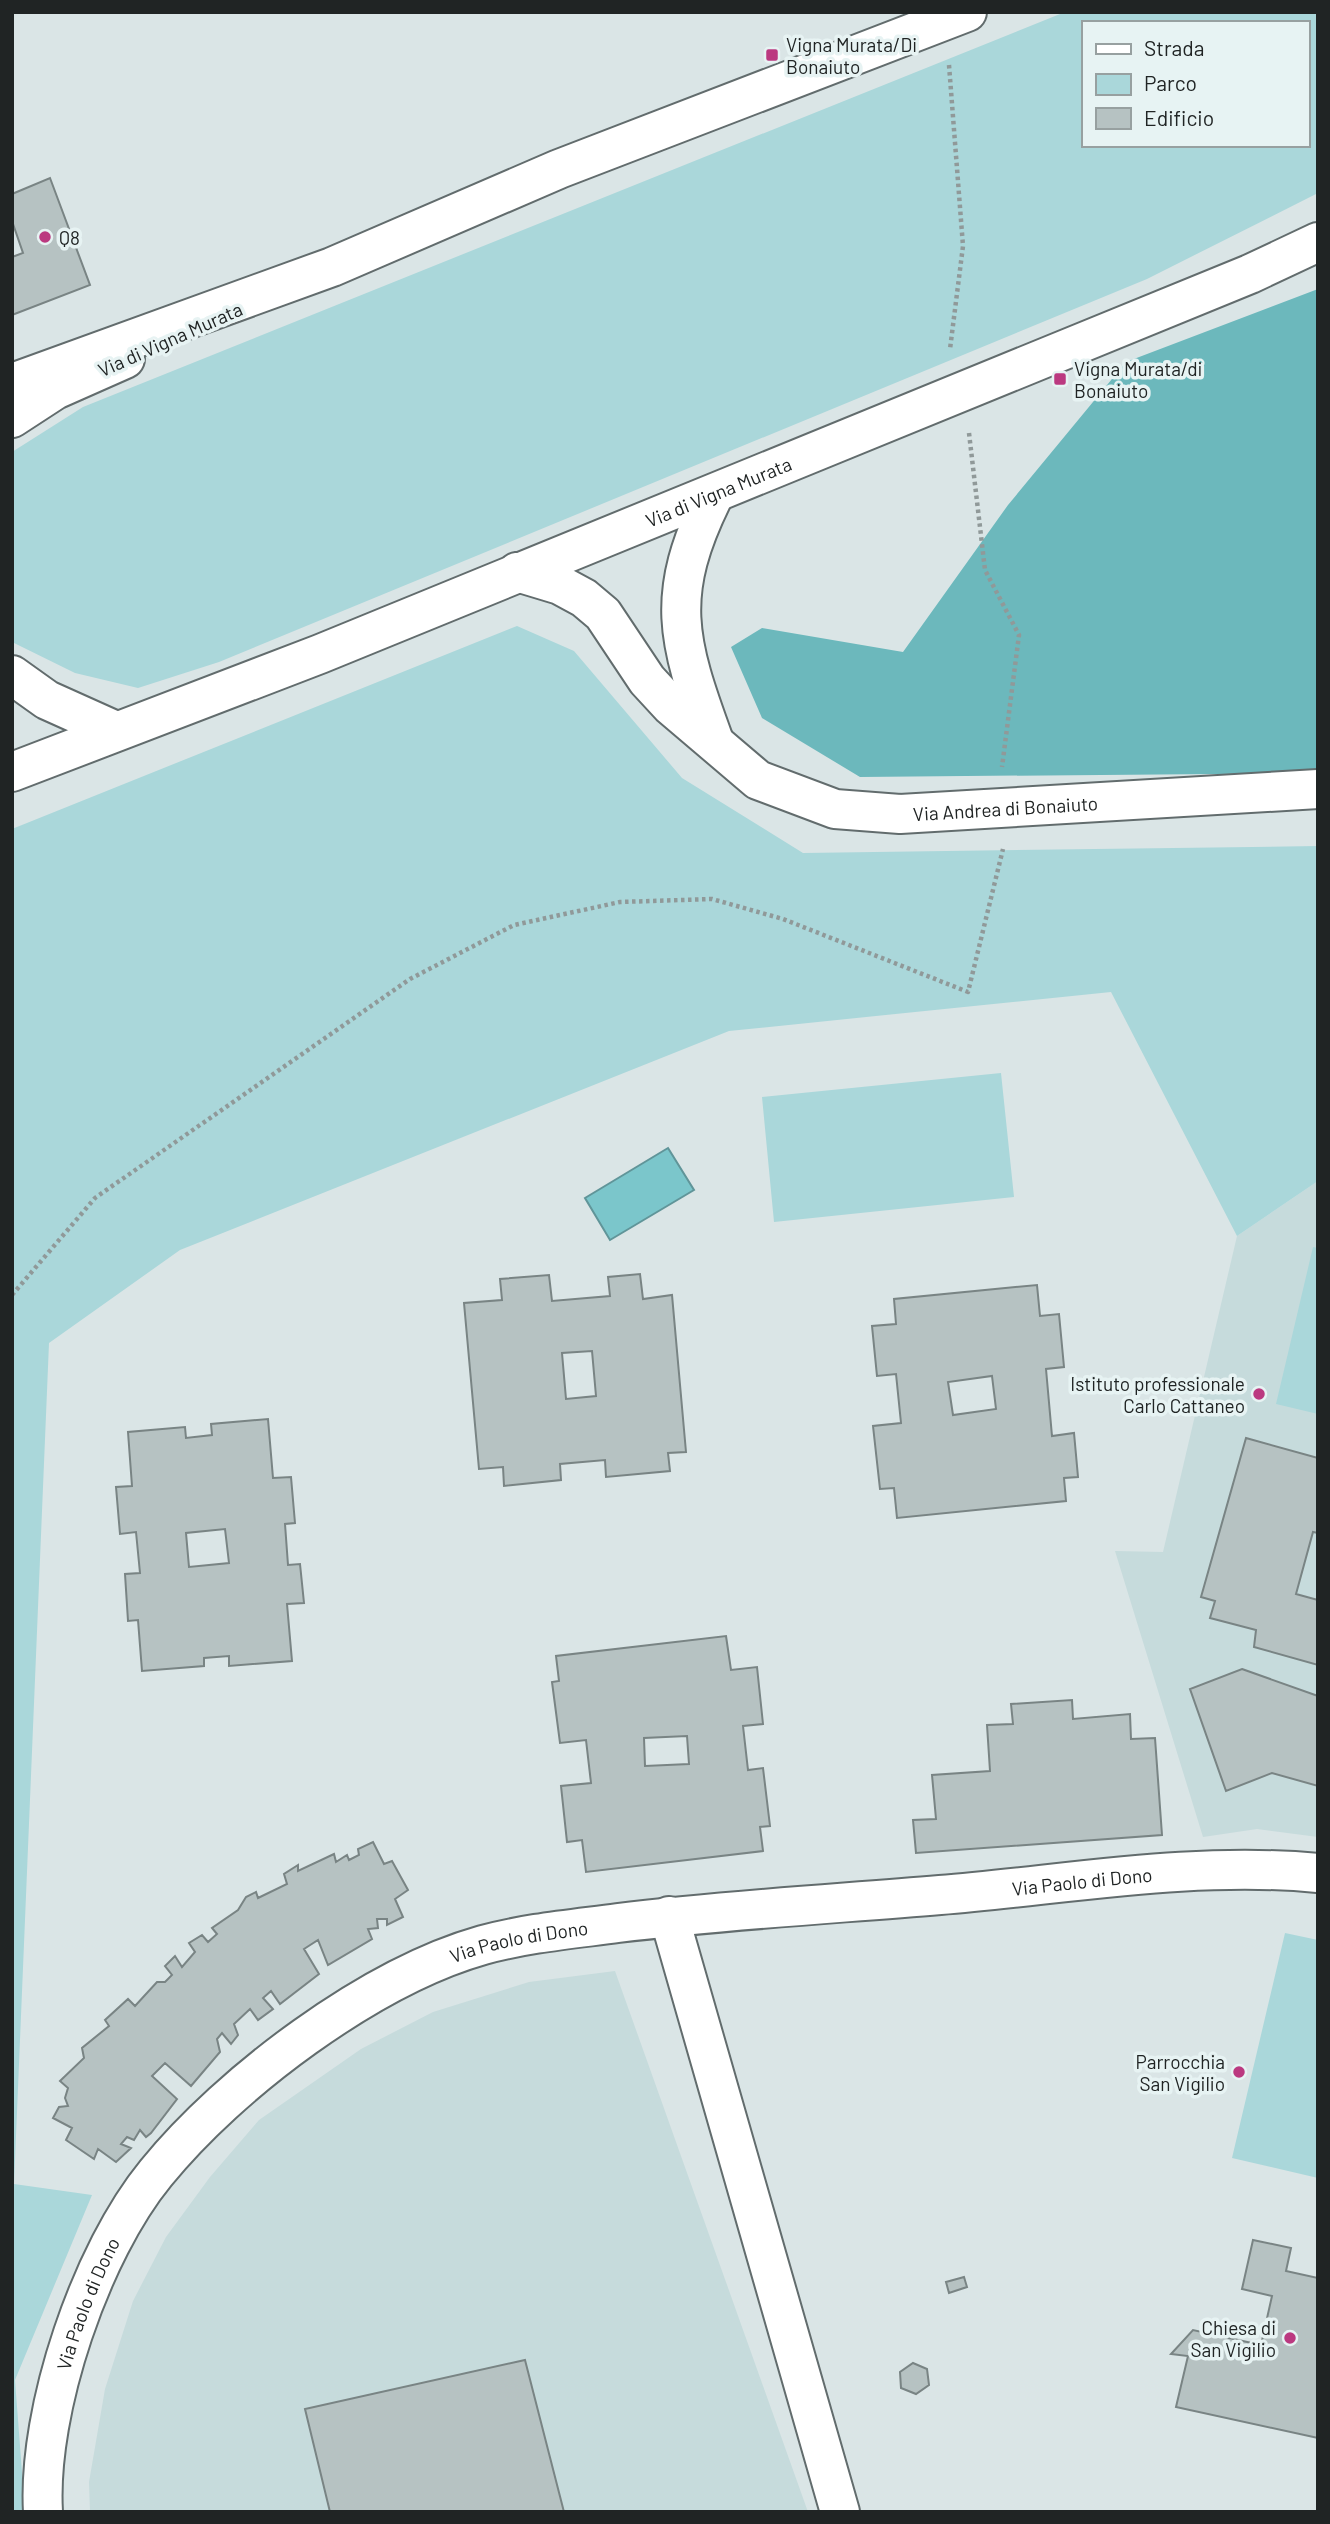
<svg xmlns="http://www.w3.org/2000/svg" width="1330" height="2524" viewBox="0 0 1330 2524" font-family="Barlow,sans-serif">
	<rect width="100%" height="100%" fill="#dae5e6"/>
	<!-- built -->
	<path fill="#c6dbdc" d="M1318,1181v656l-61,-8 -54,8 -88,-286 48,1 74,-316z
		M615,1971l193,541h-718l-1,-30 16,-93 28,-88 33,-64 44,-60 49,-57 102,-71 72,-37 96,-30z"/>
	<!-- green -->
	<path fill="#aad7da" fill-rule="evenodd" d="M1065,12h253v181l-171,86 -928,383 -81,26 -63,-15 -63,-31v-190l71,-45zM1083,23h224v122h-224z
		M517,626l57,25 108,127 121,75 515,-7v335l-81,55 -126,-244 -382,39 -549,219 -131,93 -35,841 78,11 -77,185 10,132h-13v-1683z
		M1001,1073l13,124 -240,25 -12,-125z
		M1313,1247l5,1v166l-42,-10z
		M1285,1933l33,7v238l-86,-20z"/>
	<!-- forest -->
	<path fill="#6cb8bc" d="M1318,289v484l-458,4 -98,-59 -31,-71 31,-19 141,24 105,-147 118,-143z"/>
	<!-- water -->
	<path fill="#7bc6cb" stroke="#609599" stroke-width="2" d="M668,1148l26,42 -84,50 -25,-42z"/>
	<!-- building -->
	<path fill="#b6c2c2" stroke="#798484" stroke-width="2" fill-rule="evenodd" d="M50,178l40,107 -78,30v-58l11,-4 -11,-32v-27z
		M640,1274l3,25 29,-4 14,157 -18,1 2,18 -64,6 -1,-17 -45,4 1,16 -57,6 -1,-19 -24,2 -15,-166 38,-3 -2,-21 49,-4 3,26 58,-5 -2,-19zM592,1351l4,45 -30,3 -4,-46z
		M1037,1285l3,31 19,-2 5,53 -18,2 6,67 22,-3 4,44 -14,1 2,23 -169,17 -3,-30 -14,1 -7,-63 28,-3 -5,-49 -19,2 -5,-50 24,-2 -2,-25zM992,1376l4,33 -43,6 -5,-33z
		M268,1419l5,59 18,-1 4,46 -10,1 3,41 12,-1 4,39 -17,1 5,57 -63,5v-10l-25,2v8l-62,5 -4,-51 -10,1 -3,-47 15,-1 -4,-41 -16,2 -4,-47 16,-1 -4,-54 57,-5 1,11 26,-3 -1,-11zM225,1529l4,34 -40,4 -3,-34z
		M1246,1438l72,20v75l-5,-1 -17,62 22,6v65l-64,-18 2,-17 -46,-12 5,-17 -14,-4z
		M726,1636l5,34 26,-3 6,57 -20,2 5,44 15,-2 7,58 -10,1 3,24 -177,21 -4,-32 -15,2 -6,-56 30,-3 -5,-43 -26,3 -8,-61 7,-1 -3,-25zM687,1736l2,28 -44,2 -1,-28z
		M1242,1669l76,27v90l-46,-13 -46,18 -36,-102z
		M1072,1700l1,19 57,-5 1,25 24,-1 7,97 -246,18 -3,-33 23,-1 -4,-44 58,-4 -3,-46 26,-1 -2,-20z
		M373,1842l11,22 8,-3 16,29 -13,9 8,18 -16,8v-6h-10l1,9 -10,1 4,10 -44,26 -10,-25 -14,9 15,25 -39,30 -9,-13 -8,7 10,11 -15,11 -8,-11 -16,15 4,11 -7,9 -9,-11 -5,6 3,13 -29,34 -26,-23 -13,13 25,23 -26,34 -5,4 -6,-7 -6,10 -7,-3 -6,7 10,4 -15,14 -18,-13 -4,10 -28,-19 6,-12 -19,-10 6,-11 9,-1 -3,-8 3,-10 -8,-7 24,-23 -2,-10 27,-22 -4,-6 23,-21 7,7 22,-24h8l7,-7 -7,-9 10,-10 7,11 13,-15 -6,-9 13,-8 6,7 9,-8 -5,-6 26,-18 8,-13 10,-5 2,6 29,-14 -3,-10 14,-9v6l36,-17 2,8 11,-7 2,5 10,-5 -1,-6z
		M1253,2240l38,8 -5,23 32,7v160l-142,-31 12,-51 -17,-2 22,-24 68,15 11,-49 -30,-7z
		M964,2277l3,10 -18,6 -3,-11z
		M525,2360l39,152h-234l-25,-103z
		M913,2363l14,6 2,16 -13,9 -15,-6 -1,-16z"/>
	<g fill="none" stroke-linecap="round" stroke-linejoin="round">
		<defs>
			<g id="minor">
				<path d="M12,418l43,-28 70,-31"/>
				<path d="M714,495c-50,100 -37,145 0,246"/>
				<path id="s1" d="M517,572l43,13 24,13 19,16 44,66 24,26 87,74 77,29 65,5 418,-25"/>
				<path d="M12,675l35,25 69,31"/>
				<path d="M669,1916l171,596"/>
				<path id="s2" d="M43,2512c-6,-102 48,-260 113,-339 74,-91 214,-196 327,-228 44,-12 90,-16 135,-22 107,-13 214,-19 322,-28 124,-10 252,-34 378,-22"/>
			</g>
			<g id="major">
				<path d="M12,383l320,-116 227,-98 408,-157"/>
				<path id="s3" d="M12,772l308,-118 930,-380 68,-32"/>
			</g>
		</defs>
		<!-- minor casing -->
		<use href="#minor" stroke="#626c6d" stroke-width="42"/>
		<!-- major casing -->
		<use href="#major" stroke="#626c6d" stroke-width="42"/>
		<!-- path -->
		<path stroke="#909999" stroke-width="4.5" stroke-dasharray="3.5 3.5" stroke-linecap="butt" d="M949,65l14,181 -13,103
			M969,433l16,137 34,65 -17,132
			M12,1295l83,-97 315,-219 104,-54 106,-23 92,-3 71,20 185,73 35,-143"/>
		<!-- minor -->
		<use href="#minor" stroke="#fff" stroke-width="38"/>
		<!-- major -->
		<use href="#major" stroke="#fff" stroke-width="38"/>
	</g>
	<!-- markers -->
	<g fill="#bb3980" stroke="#e7f3f3" stroke-width="2.5">
		<rect x="765" y="48" width="14" height="14" rx="3.5"/>
		<circle cx="45" cy="237" r="7"/>
		<rect x="1053" y="372" width="14" height="14" rx="3.5"/>
		<circle cx="1259" cy="1394" r="7"/>
		<circle cx="1239" cy="2072" r="7"/>
		<circle cx="1290" cy="2338" r="7"/>
	</g>
	<g text-anchor="middle" dominant-baseline="central" stroke-width="7" stroke-linejoin="round" paint-order="stroke">
		<!-- poi labels -->
		<g font-size="19" fill="#202424" stroke="#e7f3f3" text-anchor="start">
			<text x="786" y="44">Vigna Murata/Di<tspan x="786" dy="22">Bonaiuto</tspan></text>
			<text x="59" y="237">Q8</text>
			<text x="1074" y="368">Vigna Murata/di<tspan x="1074" dy="22">Bonaiuto</tspan></text>
			<text x="1245" y="1383" text-anchor="end">Istituto professionale<tspan x="1245" dy="22">Carlo Cattaneo</tspan></text>
			<text x="1225" y="2061" text-anchor="end">Parrocchia<tspan x="1225" dy="22">San Vigilio</tspan></text>
			<text x="1276" y="2327" text-anchor="end">Chiesa di<tspan x="1276" dy="22">San Vigilio</tspan></text>
		</g>
		<!-- street labels -->
		<g font-size="19" fill="#202424" stroke="#e7f3f3">
			<text transform="translate(170 339) rotate(-24)">Via di Vigna Murata</text>
			<text stroke="none"><textPath href="#s3" startOffset="760">Via di Vigna Murata</textPath></text>
			<text stroke="none"><textPath href="#s1" startOffset="579">Via Andrea di Bonaiuto</textPath></text>
			<text stroke="none"><textPath href="#s2" startOffset="1370">Via Paolo di Dono</textPath></text>
			<text stroke="none"><textPath href="#s2" startOffset="803">Via Paolo di Dono</textPath></text>
			<text stroke="none"><textPath href="#s2" startOffset="215">Via Paolo di Dono</textPath></text>
		</g>
	</g>
	<!-- border -->
	<rect width="1330" height="2524" fill="none" stroke="#202424" stroke-width="28"/>
	<!-- legend -->
	<rect x="1082" y="21" width="228" height="126" fill="#e7f3f3" stroke="#97a0a0" stroke-width="2"/>
	<rect x="1096" y="44" width="35" height="10" fill="#ffffff" stroke="#97a0a0" stroke-width="2"/>
	<text x="1144" y="56" font-size="21" fill="#202424">Strada</text>
	<rect x="1096" y="74" width="35" height="21" fill="#aad7da" stroke="#97a0a0" stroke-width="2"/>
	<text x="1144" y="91" font-size="21" fill="#202424">Parco</text>
	<rect x="1096" y="108" width="35" height="21" fill="#b6c2c2" stroke="#97a0a0" stroke-width="2"/>
	<text x="1144" y="126" font-size="21" fill="#202424">Edificio</text>
</svg>
